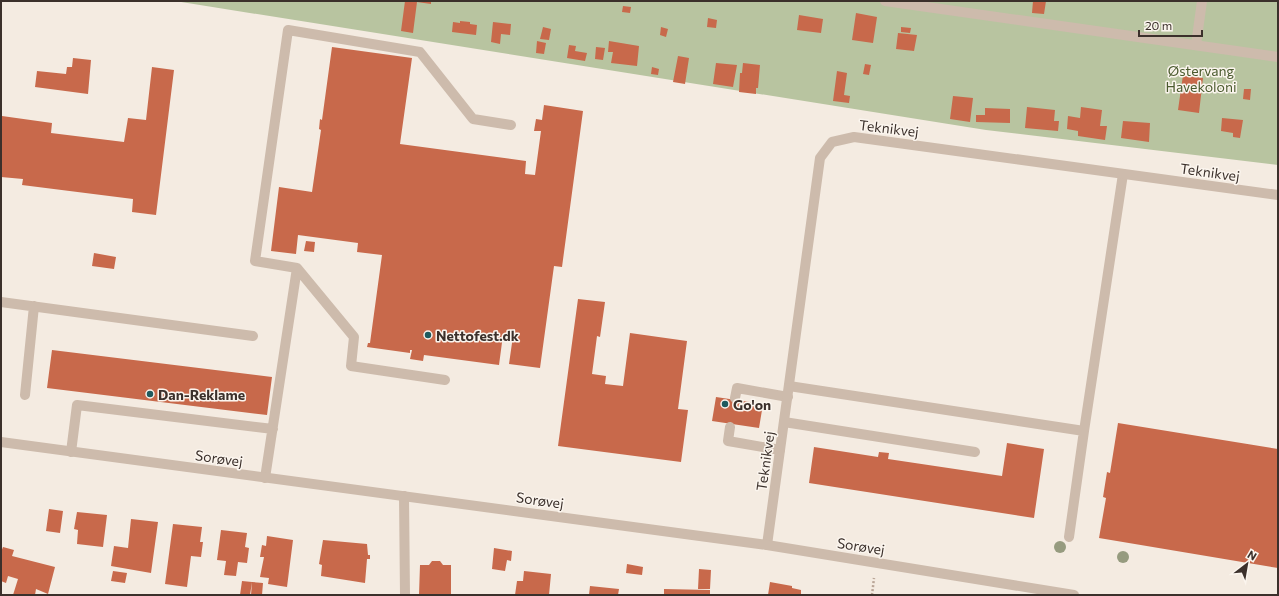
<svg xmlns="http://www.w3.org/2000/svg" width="1279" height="596" viewBox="0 0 1279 596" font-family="Commissioner,sans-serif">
	<rect width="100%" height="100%" fill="#f4ebe1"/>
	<!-- green -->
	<path fill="#b8c4a0" d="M175,1h1103v164l-292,-35z"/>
	<!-- building -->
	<path fill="#c8694b" d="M405,1h26v3l-14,-2 -4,31 -12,-2z
		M1033,1h13l-2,13 -12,-1z
		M623,6l8,1 -1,6 -8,-1z
		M856,13l21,4 -4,26 -21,-3z
		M799,15l24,4 -2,14 -24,-3z
		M708,18l9,2 -1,8 -9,-1z
		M460,21l10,1v2l7,1 -1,10 -24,-3 1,-10 7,1z
		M493,22l18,2 -1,11 -9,-1 -1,10 -9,-2z
		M543,27l8,2 -2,11 -9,-1z
		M661,27l7,2 -2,8 -6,-2z
		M901,27l10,1 -1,5 -9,-1z
		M898,33l19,2 -3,16 -18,-2z
		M537,41l9,2 -2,11 -8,-1z
		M609,41l30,5 -2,20 -26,-3 2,-11h-5z
		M569,45l7,1 -1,5 12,2 -2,8 -18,-3z
		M332,47l80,11 -12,86 126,17 -1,13 10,1 6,-44h-7l2,-12 6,1 2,-15 39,6 -21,156 -8,-1 -14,102 -31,-4 4,-28 -10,-1 -4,30 -75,-10 -1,6 -13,-2 2,-9h-2v3l-43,-6 1,-4h2l12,-88 -25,-3 1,-9 -60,-8 -2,19 -25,-3 8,-64 33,5 9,-62 -2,-1 1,-10 2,1z
		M596,47l9,1 -2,12 -8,-1z
		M678,56l11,2 -4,26 -12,-2z
		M73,58l18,2 -3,34 -53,-7 2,-16 29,3 1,-7h5z
		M716,63l21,2 -4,22 -20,-3z
		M743,63l17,2 -2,23h-2v6l-17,-2 1,-19h2z
		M865,64l6,1 -2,10 -6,-1z
		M152,67l22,3 -18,145 -24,-3 1,-13 -111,-14 1,-6 -22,-2 1,-61 50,7 -1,10 73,9 4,-24 18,2z
		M652,67l7,2 -1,6 -7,-1z
		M837,71l10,2 -3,22 6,1 -1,7 -16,-2z
		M1183,75l20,3 -4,35 -21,-3z
		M1244,89h7l-1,11 -7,-1z
		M953,96l20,2 -3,24 -20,-3z
		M1027,107l28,3 -1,11h5l-1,10 -33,-3z
		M1081,107l21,3 -2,16h7l-2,14 -27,-4v-5l-11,-2 1,-13 12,2z
		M985,108l25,1v14l-34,-1v-7h9z
		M1222,118l21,2 -3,18 -7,-1v-4l-12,-2z
		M1123,121l27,2 -1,19 -28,-4z
		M306,241l9,1 -1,10 -10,-1z
		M94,253l22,4 -2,12 -22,-3z
		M578,299l27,3 -5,35 -3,-1 -5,38 14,2 -1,8 18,2 7,-53 57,8 -9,68 10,1 -7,52 -123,-16z
		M52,350l220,27 -5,38 -220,-27z
		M716,397l47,7 -4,24 -47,-7z
		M1118,423l160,26v119l-179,-30 7,-40 -3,-1 4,-25 3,1z
		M1007,443l37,6 -10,69 -225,-35 5,-36 64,10 1,-5 10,1 -1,6 114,17z
		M49,509l14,2 -3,22 -14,-2z
		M77,512l30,3 -4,32 -26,-3 1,-14 -4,-1z
		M131,519l27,3 -7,51 -40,-7 3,-20 14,2z
		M173,524l29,3 -2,15h3l-2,15 -10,-1 -4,31 -22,-3z
		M221,530l26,3 -2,14 4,1 -2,15 -9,-1 -2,14 -12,-1 2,-14 -9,-1z
		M267,536l26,4 -6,47 -19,-3 1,-6 -9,-1 4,-20h-4l2,-12 4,1z
		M323,540l44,4 1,11h2v4h-3l-2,24 -44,-7 1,-11 -3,-1z
		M3,547l11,3 -2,6 43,11 -7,27 -12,-5 -1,6h-22l5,-16 -10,-3 -2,7 -5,-2v-29z
		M494,548l18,3 -1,10 -4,-1 -2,11 -13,-2z
		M432,561h8l3,4h8v30h-32l1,-30h9z
		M627,564l16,3 -1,8 -16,-2z
		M699,569l12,1 -1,19h-12z
		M113,571l14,2 -2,10 -14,-2z
		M524,571l27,3 -2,21h-34l2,-14h6z
		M242,581l10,1 -2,13h-10z
		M252,582l11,1 -1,12h-11z
		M770,582l22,4v2l9,2v5h-33z
		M590,586l29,3 -1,6h-29z
		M664,589l46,1v5h-46z"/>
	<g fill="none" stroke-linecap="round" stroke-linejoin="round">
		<!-- path -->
		<path stroke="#b9a596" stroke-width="2.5" stroke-dasharray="2 2" stroke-linecap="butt" d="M872,595l2,-17"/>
		<!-- service -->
		<path stroke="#cdbbac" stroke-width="10" d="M885,1l393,56
			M1196,45l6,-44
			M297,268l57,69 -3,29 94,14
			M1,302l252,34
			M789,386l295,45 -15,106
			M25,395l9,-89
			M735,398l2,-10 51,9
			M784,422l191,30
			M730,427l-2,14 52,9
			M1084,431l39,-257
			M71,452l6,-47 196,24
			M265,478l32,-210 -42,-7 33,-231 132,22 53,67 38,6"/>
		<!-- minor -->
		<path stroke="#cdbbac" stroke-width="10" d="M404,496l1,99
			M767,545l53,-387 12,-16 22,-5 424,58"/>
		<!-- tertiary -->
		<path stroke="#cdbbac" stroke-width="10" d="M1,442l766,103 307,50"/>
	</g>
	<!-- trees -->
	<g fill="#969b7f">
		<circle cx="1060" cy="547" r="6"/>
		<circle cx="1123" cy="557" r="6"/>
	</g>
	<!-- markers -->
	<g fill="#1f5a5e" stroke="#fbf5ee" stroke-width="1.5">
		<circle cx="428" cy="335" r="4"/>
		<circle cx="150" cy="394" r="4"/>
		<circle cx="725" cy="404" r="4"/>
	</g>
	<g text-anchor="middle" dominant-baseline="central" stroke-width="3" stroke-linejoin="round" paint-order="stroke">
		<!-- park labels -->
		<g font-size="14" fill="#4a5a2e" stroke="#fbf5ee">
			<text x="1201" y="70">Østervang<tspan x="1201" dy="16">Havekoloni</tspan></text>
		</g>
		<!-- street labels -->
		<g font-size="14" fill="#3b302b" stroke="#fbf5ee">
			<text transform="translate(889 128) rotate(7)">Teknikvej</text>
			<text transform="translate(1210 172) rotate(8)">Teknikvej</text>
			<text transform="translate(219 458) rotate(8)">Sorøvej</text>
			<text transform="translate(765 461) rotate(-82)">Teknikvej</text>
			<text transform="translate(540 500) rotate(8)">Sorøvej</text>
			<text transform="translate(861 546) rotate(9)">Sorøvej</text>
		</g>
		<!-- poi labels -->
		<g font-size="14" font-weight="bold" fill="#3b302b" stroke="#fbf5ee" text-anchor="start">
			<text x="436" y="335">Nettofest.dk</text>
			<text x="158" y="394">Dan-Reklame</text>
			<text x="733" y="404">Go'on</text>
		</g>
	</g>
	<!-- border -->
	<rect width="1279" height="596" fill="none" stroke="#3b302b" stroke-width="4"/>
	<!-- north arrow -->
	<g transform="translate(1247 564) rotate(31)" stroke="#fbf5ee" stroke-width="3" paint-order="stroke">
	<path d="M0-3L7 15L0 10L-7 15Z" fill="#3b302b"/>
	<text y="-6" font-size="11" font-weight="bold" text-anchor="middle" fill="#3b302b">N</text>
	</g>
	<!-- scale -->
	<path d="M1139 30v6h63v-6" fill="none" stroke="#3b302b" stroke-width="2"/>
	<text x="1145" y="30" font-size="12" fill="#3b302b" stroke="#fbf5ee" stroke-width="3" paint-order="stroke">20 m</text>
</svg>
